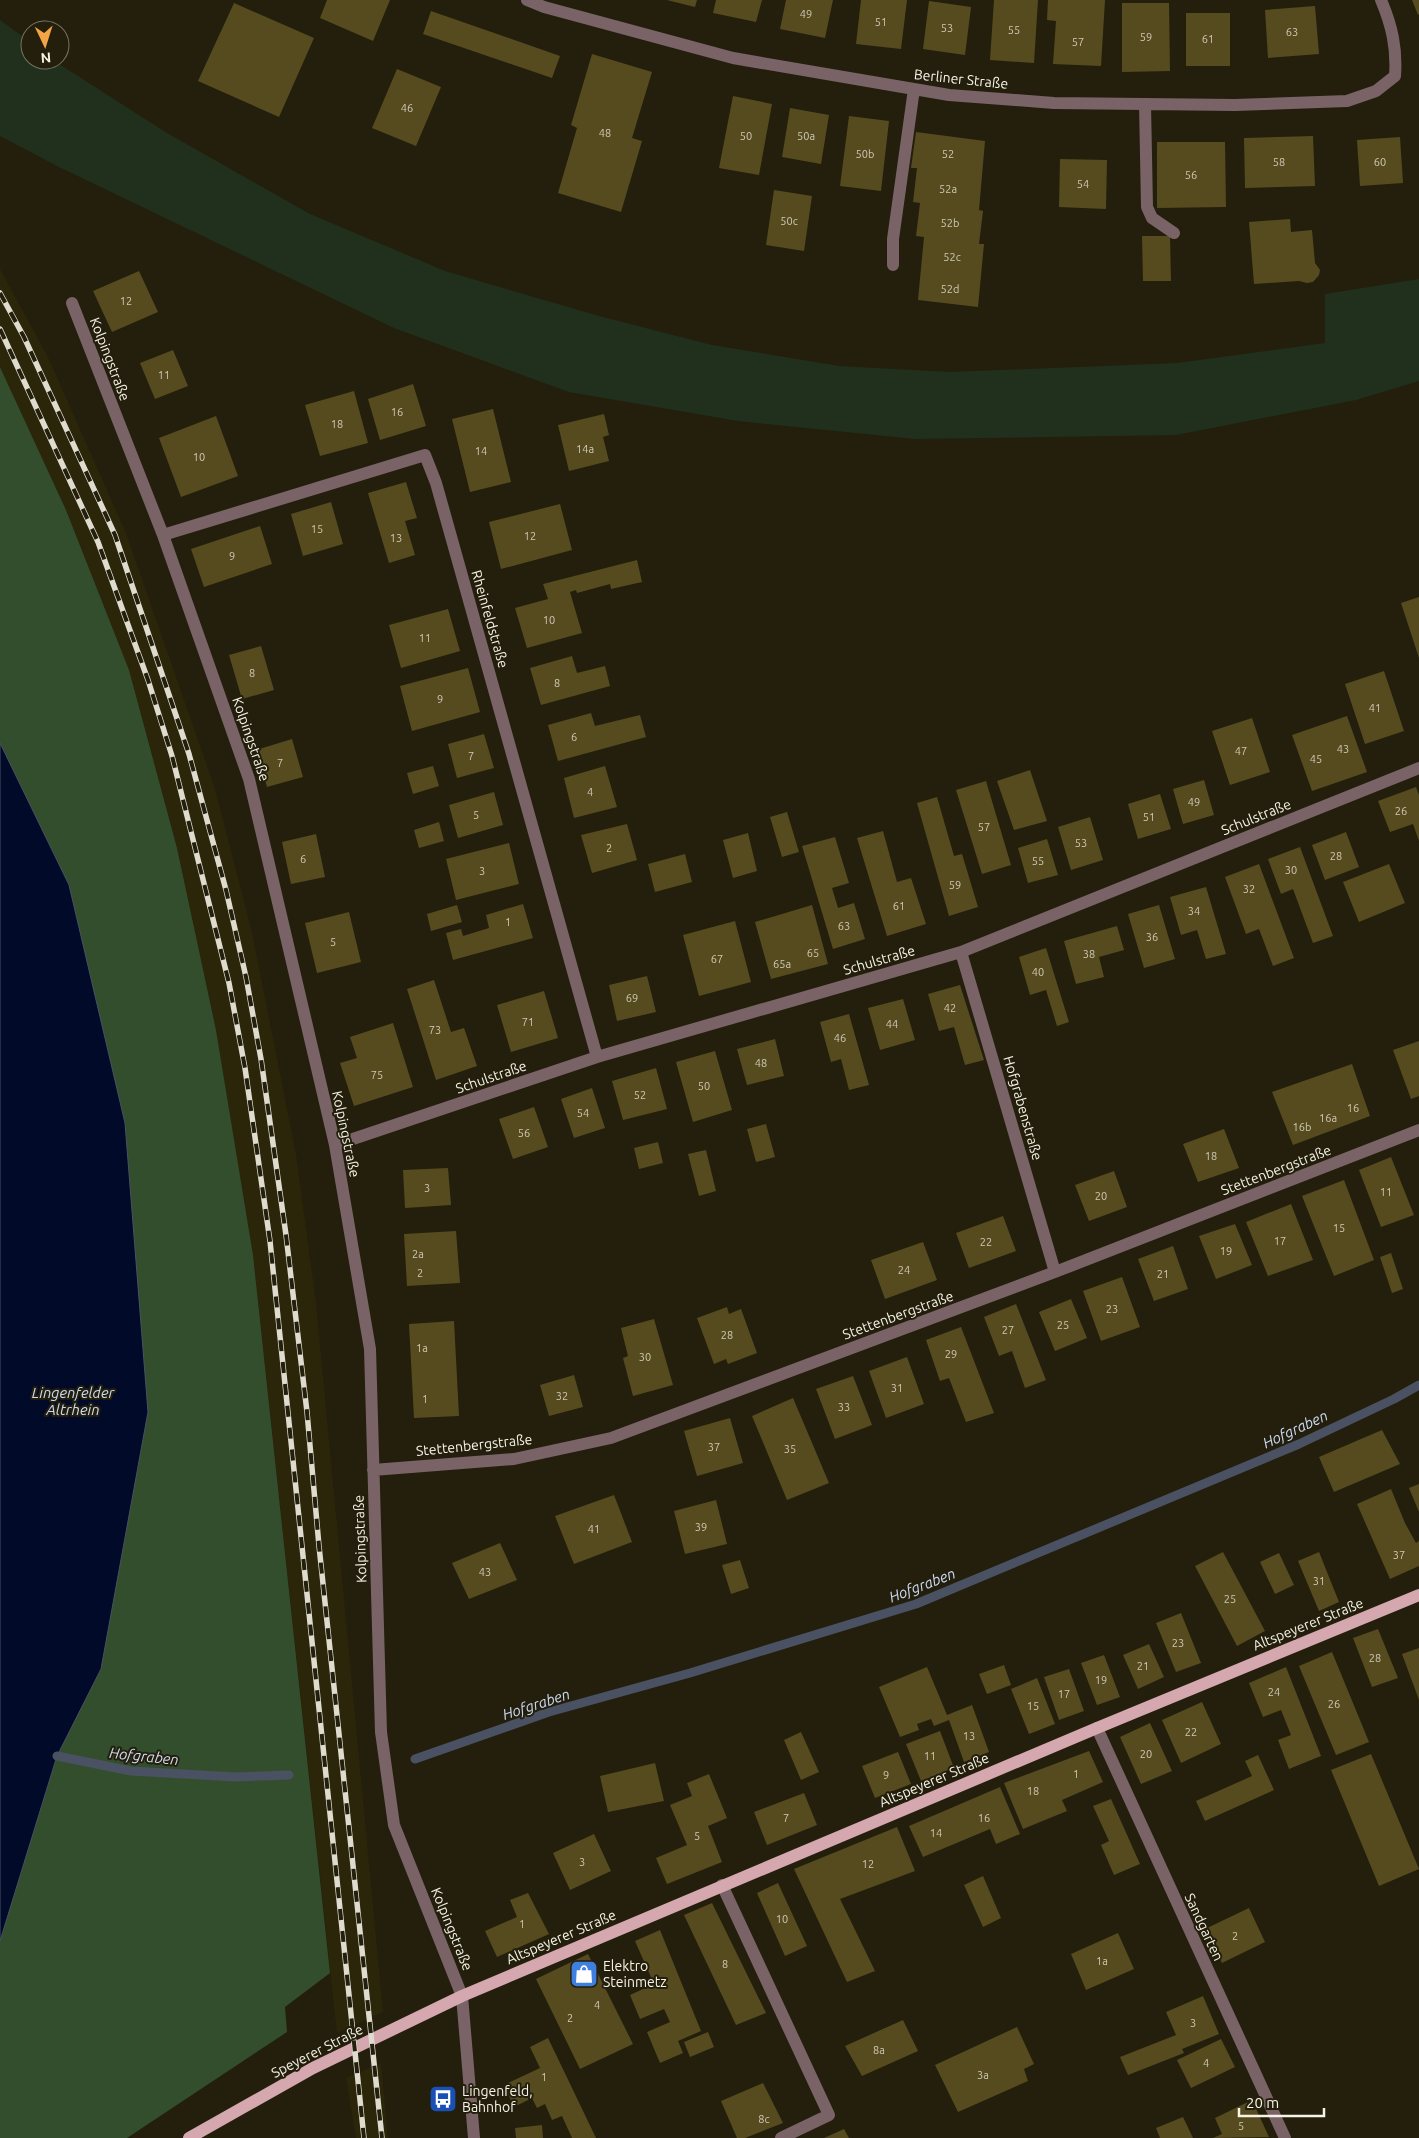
<svg xmlns="http://www.w3.org/2000/svg" width="1419" height="2138" viewBox="0 0 1419 2138" font-family="Ubuntu,sans-serif">
	<rect width="100%" height="100%" fill="#231f0c"/>
	<!-- built -->
	<path fill="#2b2509" d="M0,269l48,88 78,176 89,256 36,139 45,226 20,149 67,709 -46,21 -84,-778 -37,-225 -39,-182 -48,-178 -63,-160 -66,-143z
		M381,2063l7,75h-32l-10,-60z"/>
	<!-- green -->
	<path fill="#20301c" d="M0,20l30,22v18h23l114,73 143,81 135,57 154,45 113,29 127,21 111,6 227,-9 148,-20v-49l94,-15v102l-63,19 -180,35 -261,4 -177,-18 -169,-29 -175,-64 -337,-162 -57,-30z"/>
	<!-- forest -->
	<path fill="#334e2d" d="M0,367l66,143 63,160 48,178 39,182 37,225 77,718 -45,34 2,25 -160,106h-127v-197l57,-185 44,-87 -32,-784 -69,-142z"/>
	<!-- water -->
	<path fill="#010b29" stroke="#4a5162" d="M0,743l69,142 56,238 23,289 -47,257 -44,87 -57,185z"/>
	<g fill="none" stroke-linecap="round" stroke-linejoin="round">
		<!-- stream -->
		<path stroke="#4a5162" stroke-width="9" d="M57,1756l74,15 105,6 53,-2
			M415,1759l134,-47 141,-39 226,-69 383,-160 95,-45 25,-14"/>
	</g>
	<!-- building -->
	<path fill="#564b1f" d="M327,0h63l-17,41 -53,-23z
		M667,0h30l-2,7z
		M716,0h46l-6,22 -43,-9z
		M786,0h47l-8,38 -45,-9z
		M861,0h46l-6,49 -45,-5z
		M994,0h44l-4,63 -44,-3z
		M1048,0h57l-4,66 -48,-2 3,-43 -9,-1z
		M1412,0h7v14l-1,1z
		M929,1l42,6 -6,48 -42,-6z
		M234,3l80,35 -35,79 -81,-36z
		M1122,3h47l1,68 -48,1z
		M1315,6l4,48 -51,4 -3,-48z
		M431,11l129,45 -8,22 -129,-44z
		M1186,13h44v53h-44z
		M592,54l60,18 -20,66 10,3 -21,71 -63,-19 19,-65 -6,-3z
		M397,69l44,18 -25,59 -44,-18z
		M733,96l39,8 -13,71 -40,-7z
		M790,108l39,7 -8,49 -39,-7z
		M849,116l40,5 -8,70 -41,-5z
		M916,132l69,9 -6,69 4,1 -4,33h5l-6,63 -60,-7 6,-63 -8,-1 4,-33 -7,-1 4,-34h-6z
		M1313,136l2,50 -70,2 -1,-50z
		M1400,137l3,46 -43,3 -3,-46z
		M1157,142h68l1,65 -69,1z
		M1060,159l47,1 -1,49 -47,-2z
		M774,190l38,6 -8,55 -38,-6z
		M1290,219l1,13 21,-2 3,33 5,7 -1,5 -6,7 -6,1 -8,-2 -45,3 -5,-62z
		M1142,236h28l1,45h-28z
		M139,271l19,41 -46,20 -19,-41z
		M173,350l15,36 -33,13 -15,-36z
		M413,384l13,42 -46,14 -12,-41z
		M354,391l14,52 -48,13 -15,-51z
		M493,409l18,73 -41,10 -18,-73z
		M604,414l5,21 -6,2 6,24 -40,10 -11,-46z
		M216,416l22,60 -57,21 -22,-59z
		M406,482l11,36 -12,3 10,34 -26,8 -21,-70z
		M331,502l12,42 -40,12 -12,-42z
		M560,504l12,46 -71,19 -12,-47z
		M260,526l12,38 -68,23 -13,-38z
		M637,560l5,22 -31,7 -1,-5 -33,9 -1,-3 -6,2 12,41 -55,15 -12,-40 33,-9 -5,-15z
		M1419,597v61l-18,-55z
		M448,609l12,42 -59,17 -12,-43z
		M261,646l13,44 -32,9 -13,-44z
		M572,656l5,17 28,-7 5,20 -69,19 -11,-37z
		M468,668l12,44 -68,19 -12,-45z
		M1384,671l20,60 -39,13 -20,-60z
		M591,713l4,13 45,-11 6,22 -88,24 -10,-36z
		M1347,716l20,56 -55,19 -20,-56z
		M1252,718l18,54 -40,13 -18,-54z
		M484,734l10,34 -37,10 -9,-34z
		M292,739l11,38 -36,10 -11,-37z
		M433,766l6,20 -26,8 -6,-21z
		M605,766l12,41 -43,11 -10,-40z
		M1030,770l17,51 -33,9 -17,-49z
		M1204,780l10,35 -31,9 -10,-35z
		M986,781l25,84 -29,9 -26,-84z
		M1416,787l3,8v46l-6,-17 -23,8 -12,-31z
		M494,792l9,33 -45,13 -9,-33z
		M1160,794l11,35 -33,10 -10,-35z
		M937,797l17,59 8,-2 16,53 -29,9 -32,-113z
		M787,812l12,40 -17,5 -12,-40z
		M1090,817l13,43 -32,10 -13,-43z
		M439,822l5,19 -25,7 -5,-18z
		M627,824l10,36 -45,13 -11,-38z
		M883,831l14,51 14,-4 15,46 -39,12 -30,-98z
		M1346,832l13,35 -34,13 -13,-35z
		M748,833l9,38 -24,7 -10,-38z
		M316,834l9,43 -34,7 -9,-42z
		M835,837l14,46 -17,5 6,20 16,-5 11,36 -32,10 -31,-103z
		M1047,839l11,36 -30,8 -10,-35z
		M509,843l10,41 -63,16 -10,-41z
		M1300,847l33,89 -20,7 -20,-54 -12,5 -13,-35z
		M685,854l7,28 -37,10 -7,-28z
		M1259,864l35,94 -21,8 -14,-37 -13,5 -21,-57z
		M1389,864l16,39 -46,19 -16,-40z
		M1206,887l20,67 -20,5 -9,-29 -16,5 -11,-38z
		M523,904l10,34 -80,22 -7,-27 15,-4 2,7 26,-8 -3,-13z
		M457,905l5,17 -31,9 -4,-17z
		M812,905l16,59 -57,15 -16,-57z
		M1159,905l16,54 -31,9 -16,-54z
		M349,912l12,50 -44,11 -12,-50z
		M735,921l16,61 -52,14 -16,-61z
		M1117,926l7,24 -25,7 5,20 -28,7 -12,-43z
		M1046,948l23,74 -12,4 -11,-36 -16,5 -11,-38z
		M647,976l9,36 -39,9 -8,-36z
		M434,980l17,52 13,-4 13,38 -41,14 -29,-91z
		M960,985l24,75 -19,5 -11,-38 -15,4 -11,-37z
		M544,991l14,47 -47,14 -14,-47z
		M903,999l12,41 -35,10 -12,-42z
		M849,1014l20,71 -20,5 -8,-31 -10,3 -11,-40z
		M393,1023l20,64 -59,19 -14,-43 17,-5 -7,-21z
		M775,1039l9,37 -37,9 -10,-36z
		M1419,1041v55l-8,3 -18,-49z
		M715,1051l17,59 -39,12 -17,-60z
		M1352,1064l18,52 -77,29 -21,-53z
		M656,1068l11,41 -44,11 -11,-39z
		M592,1088l13,40 -31,10 -13,-39z
		M534,1107l14,40 -35,12 -14,-40z
		M766,1124l9,33 -19,5 -9,-33z
		M1224,1129l15,39 -41,14 -15,-38z
		M658,1142l5,21 -24,6 -5,-21z
		M706,1150l10,41 -17,5 -11,-42z
		M1391,1157l23,58 -33,12 -22,-57z
		M448,1168l3,37 -46,3 -2,-38z
		M1114,1171l13,36 -38,14 -14,-36z
		M1344,1180l30,80 -40,16 -32,-80z
		M1291,1204l22,56 -45,16 -22,-54z
		M1003,1216l13,35 -47,17 -13,-35z
		M1235,1224l17,41 -36,14 -17,-43z
		M456,1231l4,52 -53,3 -3,-52z
		M923,1242l14,38 -52,19 -14,-39z
		M1173,1246l15,43 -34,12 -16,-42z
		M1391,1253l12,36 -11,4 -12,-36z
		M1122,1277l18,50 -39,14 -18,-50z
		M1071,1299l16,39 -32,13 -16,-39z
		M1016,1304l30,76 -21,8 -13,-37 -13,5 -15,-39z
		M727,1307l2,7 12,-5 16,44 -29,11 -2,-5 -12,5 -17,-46z
		M654,1319l19,66 -40,11 -10,-38 5,-2 -7,-28z
		M454,1321l5,95 -45,2 -5,-94z
		M961,1327l33,86 -28,9 -17,-44 -9,3 -14,-41z
		M907,1357l17,47 -38,14 -17,-47z
		M574,1375l9,32 -34,9 -9,-31z
		M853,1376l19,49 -37,14 -19,-50z
		M793,1398l36,85 -42,17 -35,-84z
		M730,1418l13,45 -46,13 -13,-45z
		M1382,1430l18,34 -66,28 -15,-35z
		M1419,1484v28l-10,-24z
		M1391,1489l14,34 11,20 3,-2v25l-29,13 -33,-75z
		M614,1495l18,47 -58,22 -19,-48z
		M716,1500l11,44 -42,10 -11,-43z
		M500,1543l17,37 -48,19 -17,-36z
		M1223,1552l42,79 -28,15 -42,-80z
		M1319,1552l20,50 -20,9 -21,-50z
		M1279,1553l15,32 -19,9 -15,-32z
		M740,1560l9,28 -18,6 -9,-29z
		M1181,1613l20,50 -25,9 -20,-49z
		M1378,1629l20,49 -26,9 -19,-49z
		M1149,1644l15,33 -26,12 -15,-34z
		M1419,1648v52l-17,-46z
		M1332,1652l37,90 -33,13 -37,-89z
		M1104,1655l16,42 -23,8 -16,-42z
		M1004,1665l7,20 -24,9 -8,-20z
		M927,1667l20,48 25,-10 17,47 -25,10 -15,-42 -15,6 -3,-7 -14,5 2,6 -19,7 -21,-50z
		M1286,1667l35,89 -32,13 -11,-29 13,-5 -10,-25 -18,7 -14,-34z
		M1069,1669l15,42 -25,9 -15,-43z
		M1037,1678l18,46 -26,10 -18,-45z
		M1202,1702l19,42 -40,19 -19,-43z
		M1150,1723l22,48 -31,13 -21,-47z
		M940,1731l14,37 -33,13 -15,-37z
		M801,1732l18,40 -18,8 -17,-40z
		M1089,1751l14,31 -41,18 5,11 -44,18 -19,-46z
		M898,1752l13,32 -36,14 -13,-32z
		M1371,1754l48,115 -40,17 -48,-116z
		M1258,1755l16,35 -69,31 -9,-20 56,-25 -7,-15z
		M655,1763l9,38 -56,11 -8,-36z
		M709,1774l18,44 -19,8 14,36 -55,22 -11,-26 31,-13 -17,-40 22,-9 -5,-13z
		M1000,1787l20,47 -24,10 -6,-15 -67,28 -14,-31z
		M804,1793l13,32 -50,20 -13,-33z
		M1111,1799l29,65 -26,11 -13,-30 8,-4 -16,-35z
		M897,1827l18,44 -75,28 35,72 -28,11 -53,-113z
		M594,1834l17,37 -41,19 -17,-37z
		M983,1876l18,42 -18,9 -19,-42z
		M778,1883l29,63 -22,10 -28,-63z
		M528,1893l21,41 -52,23 -12,-26 32,-14 -7,-17z
		M712,1903l54,110 -30,12 -52,-110z
		M1249,1908l16,34 -43,21 -17,-34z
		M660,1930l41,101 -23,10 5,12 -23,10 -13,-31 23,-10 -6,-13 -24,10 -10,-24 24,-11 -19,-43z
		M1118,1933l16,36 -48,21 -15,-36z
		M588,1954l45,90 -53,25 -44,-90z
		M1203,1996l16,38 -37,15 2,4 -56,22 -8,-18 56,-22 -10,-23z
		M903,2020l15,31 -56,25 -17,-30z
		M1017,2027l17,37 -10,5 4,12 -70,31 -23,-47z
		M708,2032l6,15 -24,10 -6,-15z
		M548,2038l25,52 23,48h-24l-10,-22 -10,4 -7,-16 -8,4 -5,-10 -18,9 -10,-22 36,-17 -10,-21z
		M1221,2039l14,28 -44,21 -14,-28z
		M763,2083l20,40 -38,15h-8l-16,-37z
		M1252,2100l17,37 -56,1 9,-4 -7,-16z
		M1183,2117l10,21h-33l-4,-10z
		M542,2125l1,13h-27l-1,-10z
		M844,2129l5,9h-25z"/>
	<g fill="none" stroke-linecap="round" stroke-linejoin="round">
		<!-- minor -->
		<path stroke="#796366" stroke-width="12" d="M527,0l17,7 189,51 216,37 105,8 181,2 112,-4 29,-10 19,-15c2,-28 -3,-50 -14,-76
			M1145,104l2,103 5,11 22,15
			M893,265v-26l21,-150
			M72,303l91,232 86,244 86,366 35,204 11,383 13,93 68,171 12,142
			M163,535l262,-80 11,28 161,574
			M961,952l94,320
			M335,1145l262,-88 364,-105 458,-184
			M373,1470l141,-11 97,-21 444,-166 364,-142
			M1097,1728l188,410
			M722,1885l107,230 -48,23"/>
		<!-- major -->
		<path stroke="#d5a7ae" stroke-width="12" d="M189,2138l124,-70 149,-72 635,-268 322,-133"/>
		<defs>
			<path id="rail" d="M0,293l24,44 91,198 74,219 37,136 20,87 15,82 25,176 21,177 12,134 63,592
				M0,329l98,213 50,138 24,76 57,227 16,85 25,173 94,897"/>
		</defs>
		<!-- rail casing -->
		<use href="#rail" stroke="#dfdccf" stroke-width="5.5"/>
		<!-- rail -->
		<use href="#rail" stroke="#231f0c" stroke-width="4" stroke-dasharray="11" stroke-linecap="butt"/>
	</g>
	<!-- icons -->
	<defs>
		<symbol id="shop-square" viewBox="-11 -11 22 22"><rect x="-9" y="-9" width="18" height="18" rx="4" fill="#3f7fe0" stroke="#231f0c"/><path d="M-5-2.5h2.3a2.7 3.5 0 0 1 5.4 0H5L5.5 6h-11ZM-1.5-2.5h3a1.5 2.3 0 0 0-3 0Z" fill="#fff"/></symbol>
		<symbol id="bus-square" viewBox="-11 -11 22 22"><rect x="-9" y="-9" width="18" height="18" rx="4" fill="#1a4fb4" stroke="#231f0c"/><path d="M-5-6H5V4H4V6H2V4H-2V6H-4V4H-5ZM-3.5-4V0h7V-4ZM-3.5 1.2v1.5H-2V1.2ZM2 1.2v1.5H3.5V1.2Z" fill="#fff"/></symbol>
	</defs>
	<g fill-rule="evenodd">
		<use href="#shop-square" x="568" y="1958" width="32" height="32"/>
		<use href="#bus-square" x="427" y="2083" width="32" height="32"/>
	</g>
	<g text-anchor="middle" dominant-baseline="central" stroke-width="4" stroke-linejoin="round" paint-order="stroke">
		<!-- number labels -->
		<g font-size="11" fill="#cec9b5">
			<text x="806" y="14">49</text>
			<text x="881" y="22">51</text>
			<text x="947" y="28">53</text>
			<text x="1014" y="30">55</text>
			<text x="1292" y="32">63</text>
			<text x="1146" y="37">59</text>
			<text x="1208" y="39">61</text>
			<text x="1078" y="42">57</text>
			<text x="407" y="108">46</text>
			<text x="605" y="133">48</text>
			<text x="746" y="136">50</text>
			<text x="806" y="136">50a</text>
			<text x="865" y="154">50b</text>
			<text x="948" y="154">52</text>
			<text x="1279" y="162">58</text>
			<text x="1380" y="162">60</text>
			<text x="1191" y="175">56</text>
			<text x="1083" y="184">54</text>
			<text x="948" y="189">52a</text>
			<text x="789" y="221">50c</text>
			<text x="950" y="223">52b</text>
			<text x="952" y="257">52c</text>
			<text x="950" y="289">52d</text>
			<text x="126" y="301">12</text>
			<text x="164" y="375">11</text>
			<text x="397" y="412">16</text>
			<text x="337" y="424">18</text>
			<text x="585" y="449">14a</text>
			<text x="481" y="451">14</text>
			<text x="199" y="457">10</text>
			<text x="317" y="529">15</text>
			<text x="530" y="536">12</text>
			<text x="396" y="538">13</text>
			<text x="232" y="556">9</text>
			<text x="549" y="620">10</text>
			<text x="425" y="638">11</text>
			<text x="252" y="673">8</text>
			<text x="557" y="683">8</text>
			<text x="440" y="699">9</text>
			<text x="1375" y="708">41</text>
			<text x="574" y="737">6</text>
			<text x="1343" y="749">43</text>
			<text x="1241" y="751">47</text>
			<text x="471" y="756">7</text>
			<text x="1316" y="759">45</text>
			<text x="280" y="763">7</text>
			<text x="590" y="792">4</text>
			<text x="1194" y="802">49</text>
			<text x="1401" y="811">26</text>
			<text x="476" y="815">5</text>
			<text x="1149" y="817">51</text>
			<text x="984" y="827">57</text>
			<text x="1081" y="843">53</text>
			<text x="609" y="848">2</text>
			<text x="1336" y="856">28</text>
			<text x="303" y="859">6</text>
			<text x="1038" y="861">55</text>
			<text x="1291" y="870">30</text>
			<text x="482" y="871">3</text>
			<text x="955" y="885">59</text>
			<text x="1249" y="889">32</text>
			<text x="899" y="906">61</text>
			<text x="1194" y="911">34</text>
			<text x="508" y="922">1</text>
			<text x="844" y="926">63</text>
			<text x="1152" y="937">36</text>
			<text x="333" y="942">5</text>
			<text x="813" y="953">65</text>
			<text x="1089" y="954">38</text>
			<text x="717" y="959">67</text>
			<text x="782" y="964">65a</text>
			<text x="1038" y="972">40</text>
			<text x="632" y="998">69</text>
			<text x="950" y="1008">42</text>
			<text x="528" y="1022">71</text>
			<text x="892" y="1024">44</text>
			<text x="435" y="1030">73</text>
			<text x="840" y="1038">46</text>
			<text x="761" y="1063">48</text>
			<text x="377" y="1075">75</text>
			<text x="704" y="1086">50</text>
			<text x="640" y="1095">52</text>
			<text x="1353" y="1108">16</text>
			<text x="583" y="1113">54</text>
			<text x="1328" y="1118">16a</text>
			<text x="1302" y="1127">16b</text>
			<text x="524" y="1133">56</text>
			<text x="1211" y="1156">18</text>
			<text x="427" y="1188">3</text>
			<text x="1386" y="1192">11</text>
			<text x="1101" y="1196">20</text>
			<text x="1339" y="1228">15</text>
			<text x="1280" y="1241">17</text>
			<text x="986" y="1242">22</text>
			<text x="1226" y="1251">19</text>
			<text x="418" y="1254">2a</text>
			<text x="904" y="1270">24</text>
			<text x="420" y="1273">2</text>
			<text x="1163" y="1274">21</text>
			<text x="1112" y="1309">23</text>
			<text x="1063" y="1325">25</text>
			<text x="1008" y="1330">27</text>
			<text x="727" y="1335">28</text>
			<text x="422" y="1348">1a</text>
			<text x="951" y="1354">29</text>
			<text x="645" y="1357">30</text>
			<text x="897" y="1388">31</text>
			<text x="562" y="1396">32</text>
			<text x="425" y="1399">1</text>
			<text x="844" y="1407">33</text>
			<text x="714" y="1447">37</text>
			<text x="790" y="1449">35</text>
			<text x="701" y="1527">39</text>
			<text x="594" y="1529">41</text>
			<text x="1399" y="1555">37</text>
			<text x="485" y="1572">43</text>
			<text x="1319" y="1581">31</text>
			<text x="1230" y="1599">25</text>
			<text x="1178" y="1643">23</text>
			<text x="1375" y="1658">28</text>
			<text x="1143" y="1666">21</text>
			<text x="1101" y="1680">19</text>
			<text x="1274" y="1692">24</text>
			<text x="1064" y="1694">17</text>
			<text x="1334" y="1704">26</text>
			<text x="1033" y="1706">15</text>
			<text x="1191" y="1732">22</text>
			<text x="969" y="1736">13</text>
			<text x="1146" y="1754">20</text>
			<text x="930" y="1756">11</text>
			<text x="1076" y="1774">1</text>
			<text x="886" y="1775">9</text>
			<text x="1033" y="1791">18</text>
			<text x="786" y="1818">7</text>
			<text x="984" y="1818">16</text>
			<text x="936" y="1833">14</text>
			<text x="697" y="1836">5</text>
			<text x="582" y="1862">3</text>
			<text x="868" y="1864">12</text>
			<text x="782" y="1919">10</text>
			<text x="522" y="1924">1</text>
			<text x="1235" y="1936">2</text>
			<text x="1102" y="1961">1a</text>
			<text x="725" y="1964">8</text>
			<text x="597" y="2005">4</text>
			<text x="570" y="2018">2</text>
			<text x="1193" y="2023">3</text>
			<text x="879" y="2050">8a</text>
			<text x="1206" y="2063">4</text>
			<text x="983" y="2075">3a</text>
			<text x="544" y="2077">1</text>
			<text x="764" y="2119">8c</text>
			<text x="1241" y="2126">5</text>
		</g>
		<!-- street labels -->
		<g font-size="14" fill="#f6f3e7" stroke="#231f0c">
			<text transform="translate(961 79) rotate(6)">Berliner Straße</text>
			<text transform="translate(110 359) rotate(69)">Kolpingstraße</text>
			<text transform="translate(490 619) rotate(74)">Rheinfeldstraße</text>
			<text transform="translate(251 739) rotate(71)">Kolpingstraße</text>
			<text transform="translate(1256 817) rotate(-22)">Schulstraße</text>
			<text transform="translate(879 960) rotate(-16)">Schulstraße</text>
			<text transform="translate(491 1077) rotate(-19)">Schulstraße</text>
			<text transform="translate(1023 1108) rotate(74)">Hofgrabenstraße</text>
			<text transform="translate(346 1134) rotate(78)">Kolpingstraße</text>
			<text transform="translate(1276 1170) rotate(-21)">Stettenbergstraße</text>
			<text transform="translate(898 1315) rotate(-20)">Stettenbergstraße</text>
			<text transform="translate(474 1445) rotate(-6)">Stettenbergstraße</text>
			<text transform="translate(360 1539) rotate(-92)">Kolpingstraße</text>
			<text transform="translate(1308 1624) rotate(-22)">Altspeyerer Straße</text>
			<text transform="translate(934 1780) rotate(-23)">Altspeyerer Straße</text>
			<text transform="translate(1204 1927) rotate(65)">Sandgarten</text>
			<text transform="translate(452 1929) rotate(68)">Kolpingstraße</text>
			<text transform="translate(561 1937) rotate(-23)">Altspeyerer Straße</text>
			<text transform="translate(317 2051) rotate(-27)">Speyerer Straße</text>
		</g>
		<!-- poi labels -->
		<g font-size="14" fill="#f6f3e7" stroke="#231f0c" text-anchor="start">
			<text x="603" y="1966">Elektro<tspan x="603" dy="16">Steinmetz</tspan></text>
			<text x="462" y="2091">Lingenfeld,<tspan x="462" dy="16">Bahnhof</tspan></text>
		</g>
		<!-- water labels -->
		<g font-size="15" font-style="italic" fill="#ccdaf3" stroke="#231f0c">
			<text x="73" y="1392">Lingenfelder<tspan x="73" dy="17">Altrhein</tspan></text>
			<text transform="translate(1295 1429) rotate(-25)">Hofgraben</text>
			<text transform="translate(922 1585) rotate(-21)">Hofgraben</text>
			<text transform="translate(536 1704) rotate(-18)">Hofgraben</text>
			<text transform="translate(144 1756) rotate(6)">Hofgraben</text>
		</g>
	</g>
	<!-- north arrow -->
	<g transform="translate(45 45) rotate(176)"><circle r="24" fill="#231f0c" stroke="#777464"/>
	<path d="M0-4L9 19L0 12L-9 19Z" fill="#f4a444"/>
	<text y="-8" font-size="14" font-weight="bold" text-anchor="middle" fill="#f6f3e7">N</text>
	</g>
	<!-- scale -->
	<path d="M1239 2108v8h85v-8" fill="none" stroke="#f6f3e7" stroke-width="2.5"/>
	<text x="1246" y="2108" font-size="15" fill="#f6f3e7" stroke="#231f0c" stroke-width="4" paint-order="stroke">20 m</text>
</svg>
